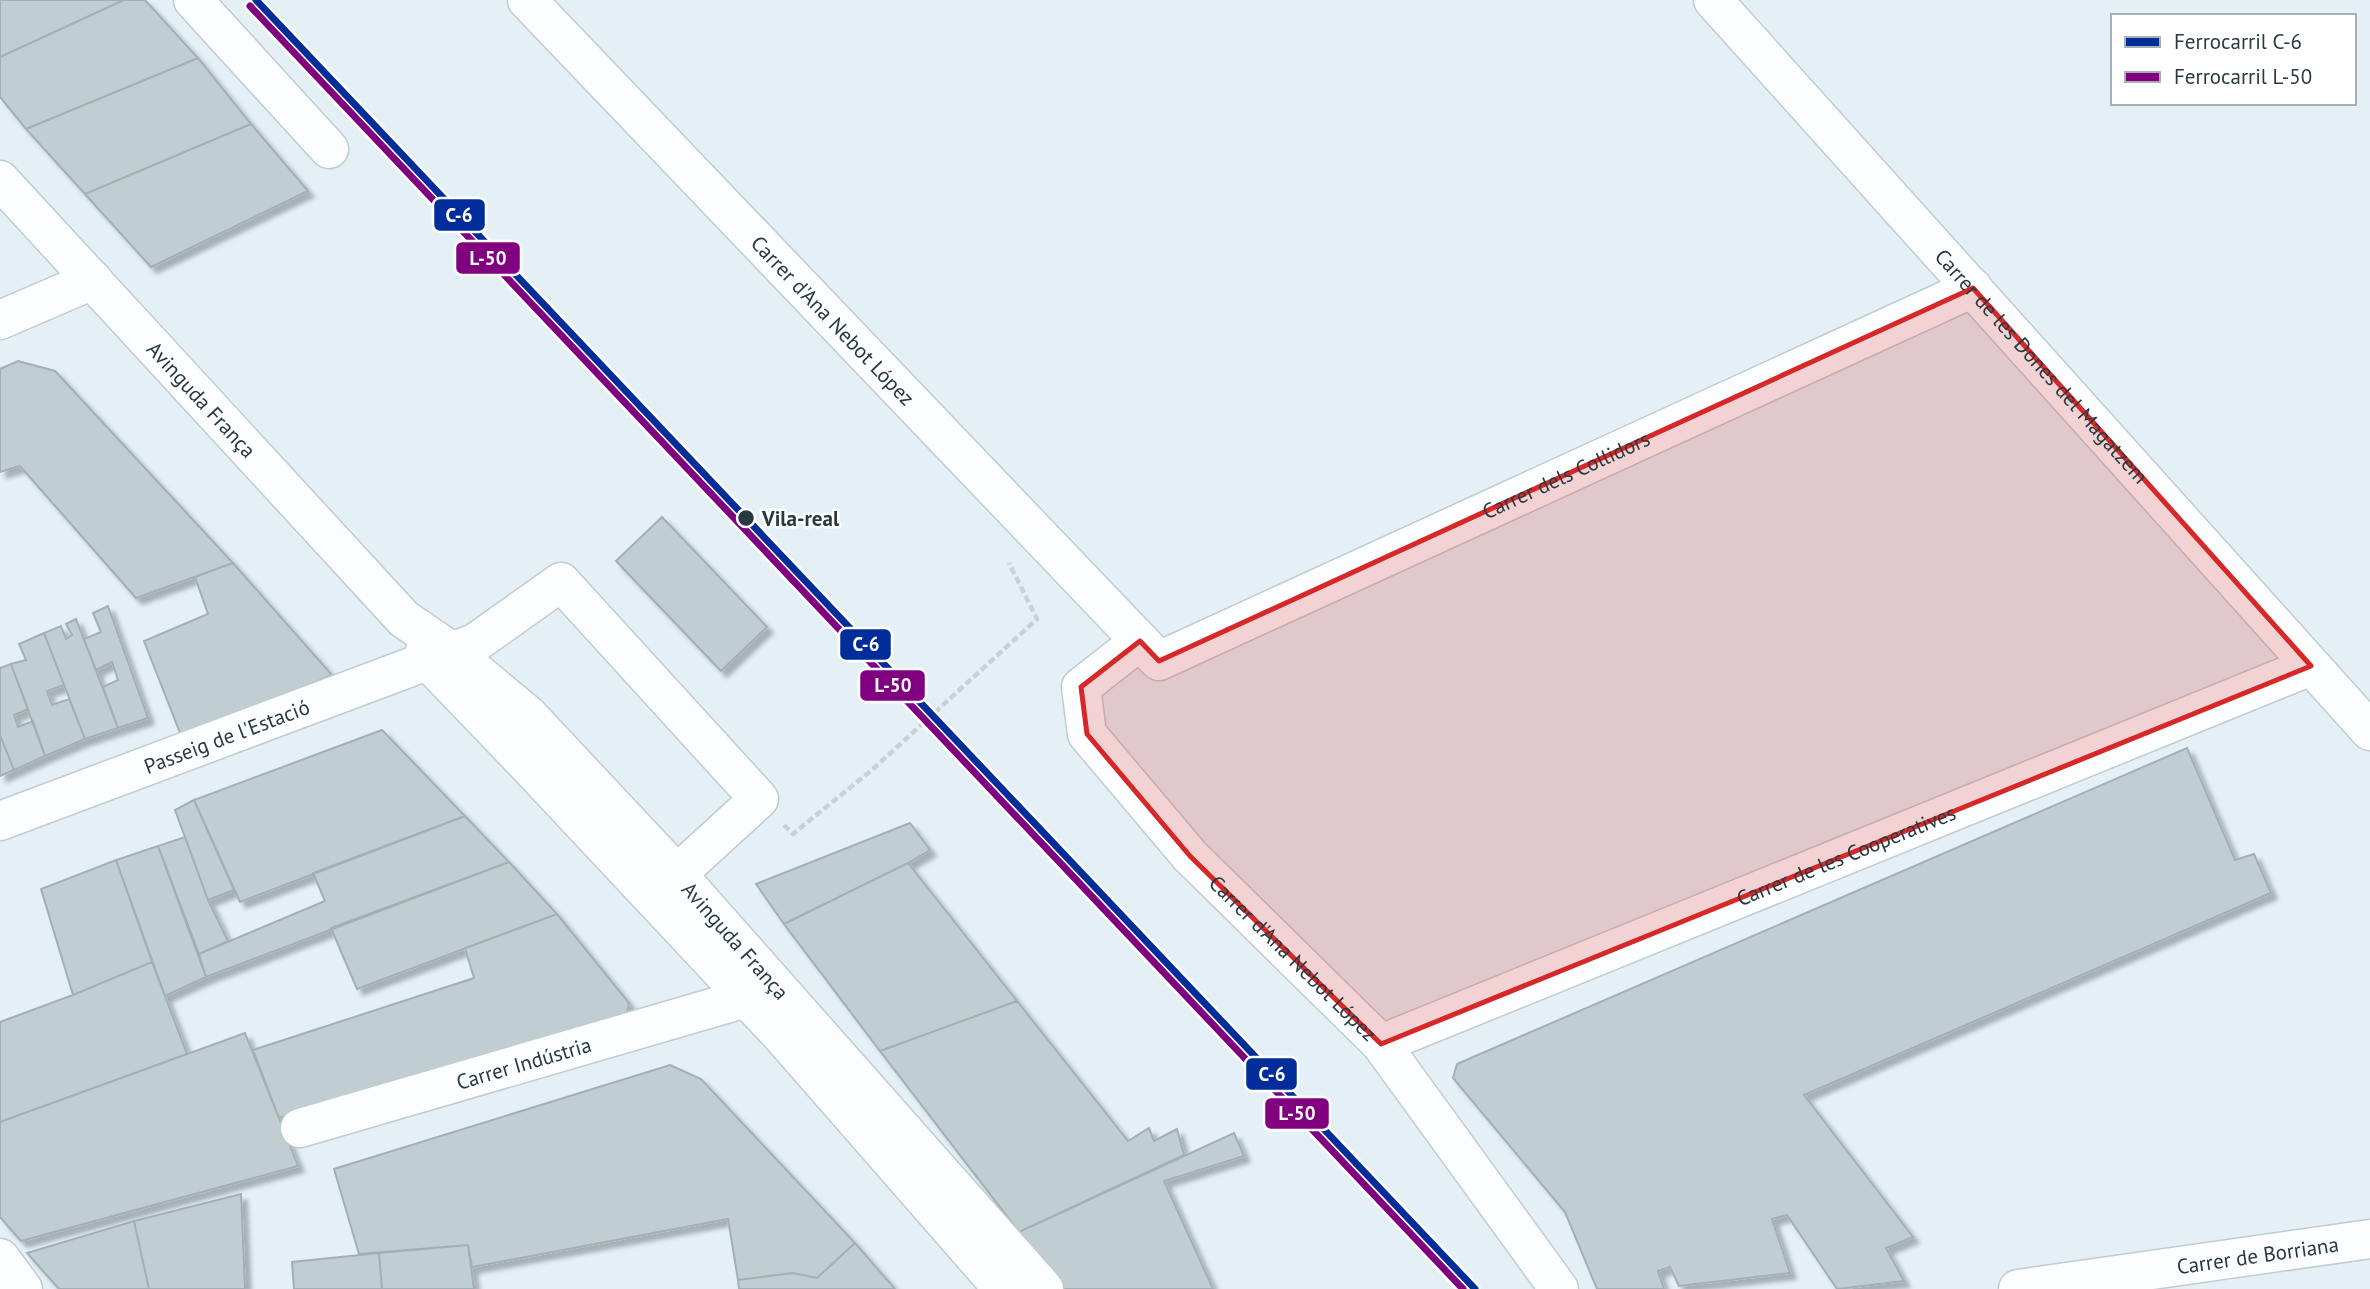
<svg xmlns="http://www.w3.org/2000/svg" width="2370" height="1289" viewBox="0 0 2370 1289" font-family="'PT Sans',sans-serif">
	<defs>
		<filter id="shadow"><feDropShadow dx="6" dy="6" stdDeviation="2" flood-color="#0004"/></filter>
	</defs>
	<rect width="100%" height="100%" fill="#e4f0f6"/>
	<!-- building -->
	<path fill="#c0ced1" stroke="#a3b0b3" stroke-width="2" filter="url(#shadow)" d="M0,0h124l-124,57z
		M124,0h21l53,58 -172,71 -26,-32v-40z
		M198,58l53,66 -166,70 -59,-65z
		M251,124l57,67 -157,76 -66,-73z
		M18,361l37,10 178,192 -97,35 -116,-132 -20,6v-103z
		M662,517l105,110 -46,44 -105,-110z
		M233,563l99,112 -150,63 -38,-97 64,-27 -13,-37z
		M108,606l40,112 -30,10 -15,-41 15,-7 -6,-18 -16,8 -12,-31 17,-7 -8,-19z
		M76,619l42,109 -33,11 -41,-106 17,-7 5,13 6,-4 -6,-11z
		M44,633l20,52 -17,6 5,14 17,-6 16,40 -40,17 -34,-92 15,-4 -7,-16z
		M11,664l17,45 -14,6 4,12 15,-6 12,35 -31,14 -14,-35v-67z
		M382,730l83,86 -225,86 -46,-102z
		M0,735l14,35 -14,6z
		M2187,748l48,112 19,-6 17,39 -467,202 109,142 -27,11 18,33 -67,8 -50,-74 -15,4 18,54 -111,13 -9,-19 -12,4 6,18h-67l-32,-77 -112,-134 4,-14z
		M194,800l40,90 -26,10 -33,-90z
		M465,816l44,46 -303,115 -7,-23 126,-53 -12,-28z
		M910,823l20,27 -22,13 -124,61 -28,-40z
		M185,837l23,63 20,41 -29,13 -41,-108z
		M158,846l48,131 -41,19 -49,-136z
		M116,860l36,102 -79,33 -32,-106z
		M509,862l48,52 -200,75 -26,-61z
		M908,863l109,138 -137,50 -96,-127z
		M557,914l72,89 -4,18 -346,97 -26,-68 221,-72 -9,-30z
		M152,962l35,92 -187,68v-100l73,-27z
		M1017,1001l111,140 21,-13 5,13 23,-12 7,26 -165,77 -139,-181z
		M245,1033l53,133 -277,75 -21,-24v-95z
		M670,1065l31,14 154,164 -38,35 -24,-5 -55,7 -10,-61 -256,48 -4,-22 -109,9 -25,-85z
		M1234,1133l10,23 -80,25 49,108h-149l-45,-57z
		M241,1194l4,95h-96l-15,-68z
		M134,1221l15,68h-90l-32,-36z
		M855,1243l40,46h-156l-1,-9 55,-7 24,5z
		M468,1245l6,44h-92l-3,-36z
		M379,1253l3,36h-88l-2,-27z"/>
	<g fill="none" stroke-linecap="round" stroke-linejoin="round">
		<defs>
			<g id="minor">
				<path d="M193,0l136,149"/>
				<path id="s1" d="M527,0l632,661 814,-373"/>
				<path id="s2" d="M1713,0l657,731"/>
				<path d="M0,320l93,-40"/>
				<path id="s3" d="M1140,641l-59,46 6,47 103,122 191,188 178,245"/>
				<path id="s4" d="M0,821l475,-178 86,-61 198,217 -82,75"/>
				<path id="s5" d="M1381,1044l930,-378"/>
				<path id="s6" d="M300,1128l446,-130"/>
				<path d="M0,1258l23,31"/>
				<path id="s7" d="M2018,1289l352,-50"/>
			</g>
			<g id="major">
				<path id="s8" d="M0,180l404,439 47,32 77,64 149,159 367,415"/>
				<path d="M424,654l3,6 100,104 255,272 221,253"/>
			</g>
		</defs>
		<!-- minor casing -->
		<use href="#minor" stroke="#c0ccd2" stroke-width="41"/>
		<!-- major casing -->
		<use href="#major" stroke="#c0ccd2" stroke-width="41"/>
		<!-- path -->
		<path stroke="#cbd0d2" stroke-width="4.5" stroke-dasharray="7 3.5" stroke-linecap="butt" d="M784,825l9,9 80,-65 164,-150 -28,-56"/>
		<!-- minor -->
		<use href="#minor" stroke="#fbfdfe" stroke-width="38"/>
		<!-- major -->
		<use href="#major" stroke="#fbfdfe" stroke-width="38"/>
		<defs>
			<path id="rail-1" d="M256,0l1219,1289"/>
			<path id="rail-2" d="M250,6l1213,1283"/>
		</defs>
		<!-- rail-1 casing -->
		<use href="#rail-1" stroke="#fff" stroke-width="12"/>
		<!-- rail-2 casing -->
		<use href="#rail-2" stroke="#fff" stroke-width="12"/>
		<!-- rail-1 -->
		<use href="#rail-1" stroke="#002d9a" stroke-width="7"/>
		<!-- rail-2 -->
		<use href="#rail-2" stroke="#800080" stroke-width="7"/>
	</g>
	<!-- marked area -->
	<path fill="#d62828" fill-opacity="0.2" stroke="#d62828" stroke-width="5" stroke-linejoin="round" d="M1973,288l338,378 -930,378 -191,-188 -103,-122 -6,-47 59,-46 19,20z"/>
	<!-- markers -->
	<circle fill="#293940" stroke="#fff" stroke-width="2.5" cx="746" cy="518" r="9"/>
	<g text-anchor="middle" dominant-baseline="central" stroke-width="5" stroke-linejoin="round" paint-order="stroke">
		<!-- street labels -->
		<g font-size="21" fill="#293940" stroke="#fff">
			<text stroke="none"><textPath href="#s1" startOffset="443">Carrer d'Ana Nebot López</textPath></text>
			<text stroke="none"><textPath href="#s2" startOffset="492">Carrer de les Dones del Magatzem</textPath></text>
			<text stroke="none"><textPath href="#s8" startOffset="298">Avinguda França</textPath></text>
			<text stroke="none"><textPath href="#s1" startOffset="1362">Carrer dels Collidors</textPath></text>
			<text stroke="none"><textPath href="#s4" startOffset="242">Passeig de l'Estació</textPath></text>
			<text stroke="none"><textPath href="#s5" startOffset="502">Carrer de les Cooperatives</textPath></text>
			<text stroke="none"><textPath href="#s8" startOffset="1060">Avinguda França</textPath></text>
			<text stroke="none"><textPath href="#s3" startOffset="427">Carrer d'Ana Nebot López</textPath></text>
			<text stroke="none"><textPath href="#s6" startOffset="233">Carrer Indústria</textPath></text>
			<text stroke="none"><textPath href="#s7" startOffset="242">Carrer de Borriana</textPath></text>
		</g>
		<!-- stop labels -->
		<g font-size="21" font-weight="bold" fill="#293940" stroke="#fff" text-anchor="start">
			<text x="762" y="518">Vila-real</text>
		</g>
	</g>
	<g stroke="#fff" stroke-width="2.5">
		<rect x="433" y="198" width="53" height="34" rx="7" fill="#002d9a"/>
		<rect x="455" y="241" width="66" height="34" rx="7" fill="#800080"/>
		<rect x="839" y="628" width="53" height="33" rx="7" fill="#002d9a"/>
		<rect x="859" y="669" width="67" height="33" rx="7" fill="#800080"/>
		<rect x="1245" y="1057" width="53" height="34" rx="7" fill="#002d9a"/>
		<rect x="1264" y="1097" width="66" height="33" rx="7" fill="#800080"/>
	</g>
	<g font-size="19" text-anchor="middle" font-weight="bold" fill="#fff">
		<text x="459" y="222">C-6</text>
		<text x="488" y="265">L-50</text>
		<text x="866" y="651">C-6</text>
		<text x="893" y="692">L-50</text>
		<text x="1272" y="1081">C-6</text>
		<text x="1297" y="1120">L-50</text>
	</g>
	<!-- legend -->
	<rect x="2111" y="14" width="245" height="91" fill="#ffffff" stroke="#a9b0b3" stroke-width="2"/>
	<rect x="2125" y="37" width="35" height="10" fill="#002d9a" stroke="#a9b0b3" stroke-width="2"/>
	<text x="2174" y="49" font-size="21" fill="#293940">Ferrocarril C-6</text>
	<rect x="2125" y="72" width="35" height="10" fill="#800080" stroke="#a9b0b3" stroke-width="2"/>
	<text x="2174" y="84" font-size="21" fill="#293940">Ferrocarril L-50</text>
</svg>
